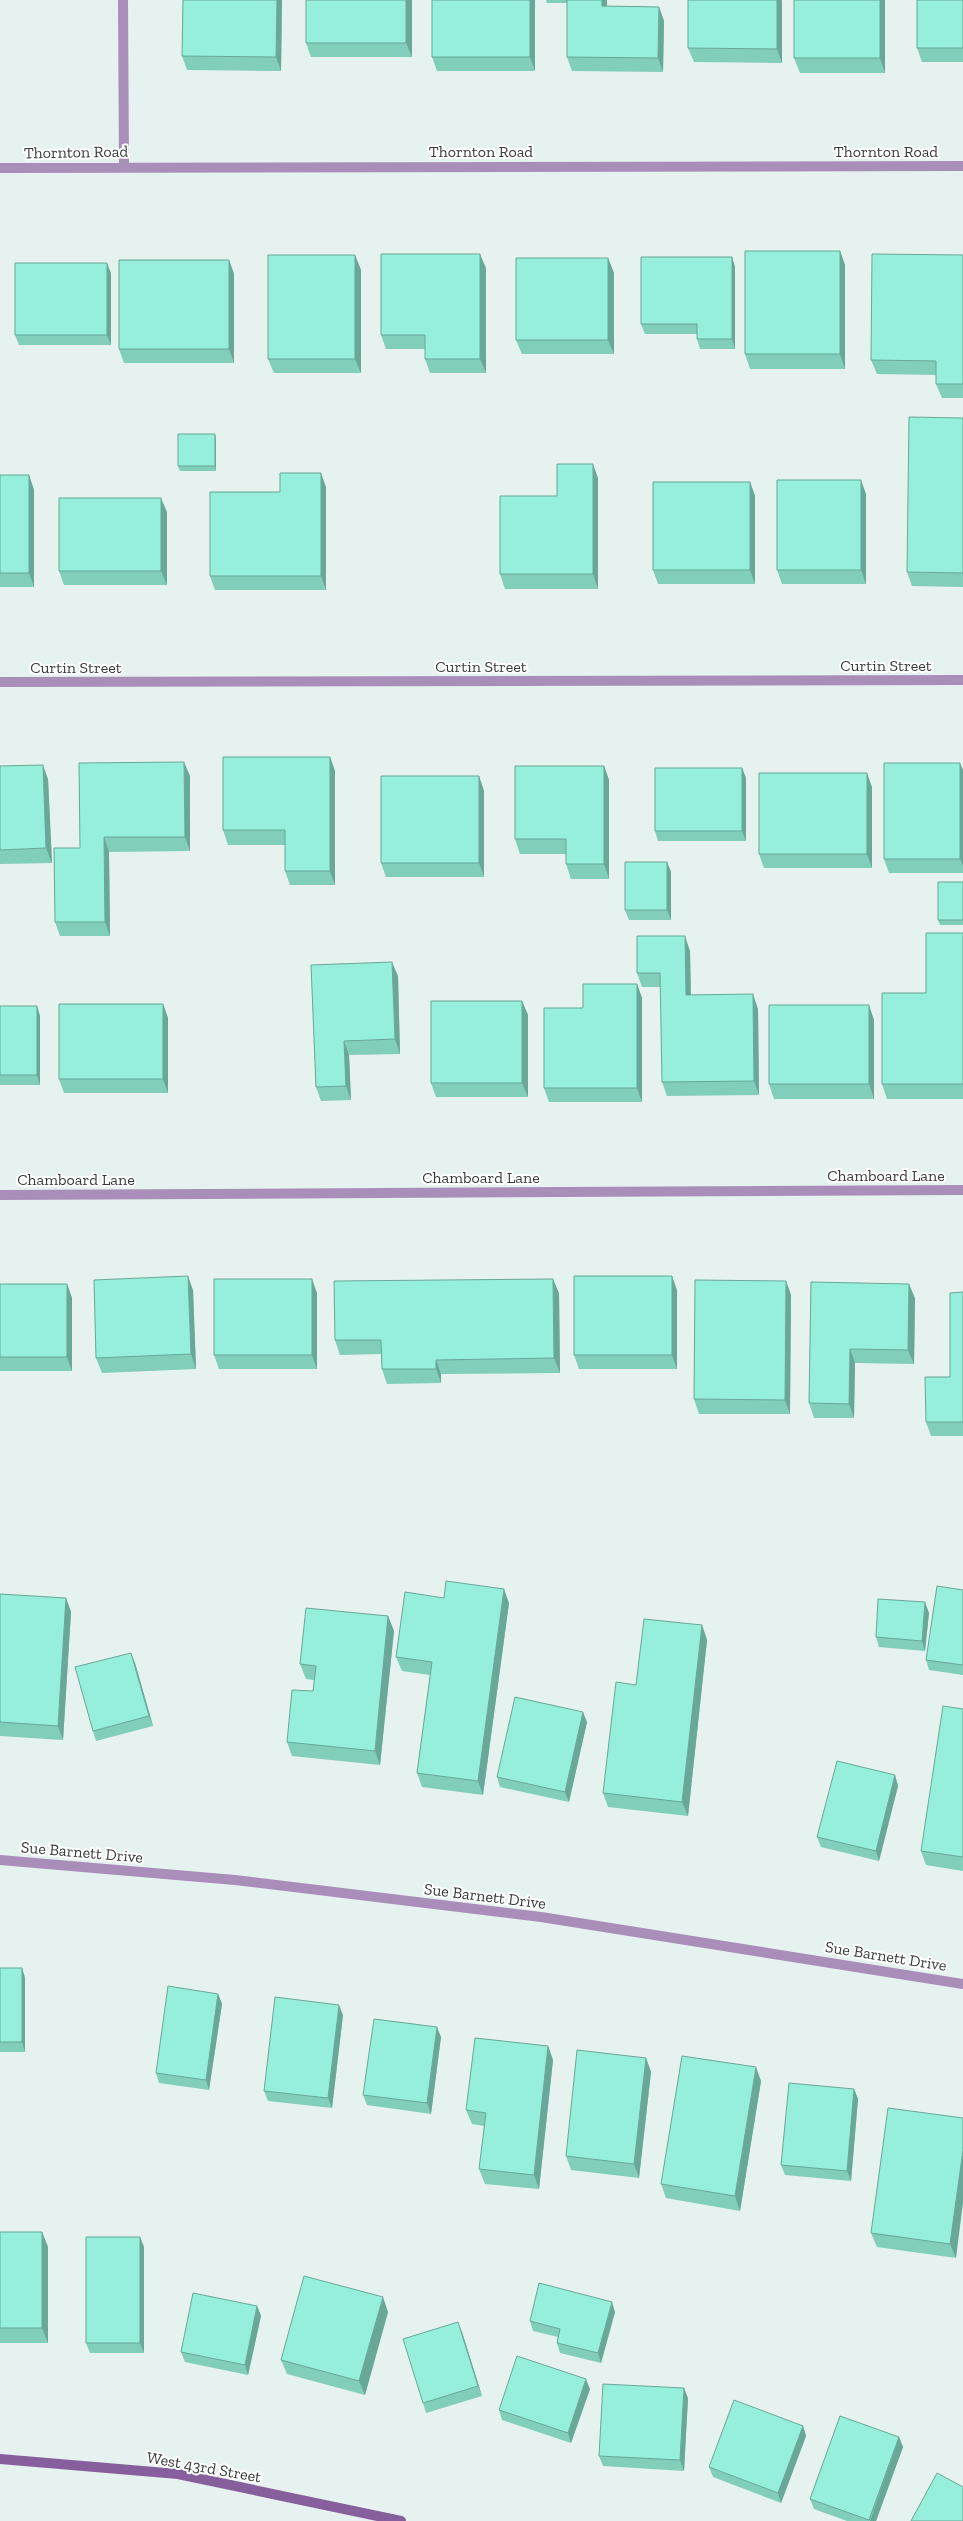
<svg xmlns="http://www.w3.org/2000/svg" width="963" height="2521" viewBox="0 0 963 2521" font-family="'Zilla Slab',serif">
	<rect width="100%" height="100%" fill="#e5f2ef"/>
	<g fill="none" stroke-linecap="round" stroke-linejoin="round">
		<!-- street -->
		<path stroke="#a98eb9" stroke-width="10" d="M123,0l1,167
			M0,168l963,-2
			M0,682l963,-2
			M0,1195l963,-5
			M0,1860l235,20 306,37 422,67"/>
		<!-- secondary -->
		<path stroke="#875f9d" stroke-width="10" d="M0,2459l178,15 223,47"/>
	</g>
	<!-- wall -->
	<path fill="#81cebb" d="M183,0h99l-1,71 -94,-1 -5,-14z
		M412,0v57h-101l-5,-14z
		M535,0v71h-98l-5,-14z
		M546,0h61v6l52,1 5,14 -1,51 -91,-1 -5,-14v-54h-20z
		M782,0v63l-88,-1 -6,-14z
		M885,0v73h-85l-6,-15z
		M963,0v62h-41l-5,-14z
		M840,251l5,14v104h-95l-5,-15z
		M355,255l6,15v103h-87l-6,-14z
		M963,255v143h-21l-6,-14v-9l-59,-1 -6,-14z
		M732,257l3,10v82h-35l-3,-10v-5h-52l-4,-10z
		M608,258l6,15v81h-92l-6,-14z
		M229,260l5,14v89h-110l-5,-14z
		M486,268v105h-56l-5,-14v-10h-39l-5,-14z
		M111,273v72h-92l-4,-10z
		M963,418v169l-51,-1 -5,-14z
		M216,439v32h-36l-2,-5z
		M0,475h29l5,15v97h-34z
		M598,478v111h-93l-5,-15 57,-78z
		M750,482l5,14v88h-97l-5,-14z
		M326,487v103h-111l-5,-14 70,-84z
		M866,494v90h-84l-5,-14z
		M167,512v73h-103l-5,-14z
		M330,757l5,14v114h-45l-5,-14v-26h-57l-5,-15z
		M0,766l48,13 4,84 -52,1z
		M604,766l5,14v99h-38l-5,-15v-10h-46l-5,-15z
		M742,768l4,10v63h-88l-3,-10z
		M963,770v103h-74l-5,-14z
		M190,776v75l-81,1 1,84h-50l-5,-14 25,-74z
		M479,776l5,15v86h-98l-5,-14z
		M872,787v81h-108l-5,-14z
		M667,862l4,10v48h-42l-4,-10z
		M963,882v43h-23l-2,-5z
		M963,933v166h-76l-5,-15 44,-91z
		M690,951l1,44 67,14 1,86 -92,1 -5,-14 -1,-95h-19l-5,-14z
		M311,965l87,11 2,78 -51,1 2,45 -30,1 -5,-14z
		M637,984l5,14v104h-93l-5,-14 39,-80z
		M522,1001l6,14v82h-92l-5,-14z
		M163,1004l5,14v75h-104l-5,-14z
		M0,1006h37l3,10v69h-40z
		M874,1020v79h-100l-5,-15z
		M786,1281l5,14 -1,119h-91l-5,-15z
		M811,1282l104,16 -1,66 -59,-1 -1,55h-40l-5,-15z
		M0,1284h67l5,14v73h-72z
		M193,1290l3,79 -94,4 -6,-15z
		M677,1290v79h-98l-5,-14z
		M963,1292v144h-32l-5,-14 24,-45z
		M317,1293v76h-98l-5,-14z
		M559,1293l1,80 -119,1v9l-54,1 -5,-15 -1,-15 -41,1 -5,-15z
		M963,1590v85l-34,-5 -3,-10z
		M0,1594l66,4 5,14 -8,128 -63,-4z
		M444,1598l65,5 -26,192 -61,-8 -5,-14 13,-98 -28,-4 -6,-14z
		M929,1613l-4,38 -46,-4 -3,-10z
		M388,1616l6,15 -14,134 -88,-9 -5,-14 26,-51 1,-11 -8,-1 -6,-15z
		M702,1625l5,15 -19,176 -80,-9 -5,-14z
		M131,1653l4,10 18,63 -57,15 -3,-10z
		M963,1709v162l-37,-6 -5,-14z
		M587,1722l-18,80 -69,-15 -3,-10z
		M895,1775l3,11 -19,75 -58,-14 -4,-10z
		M0,1968h22l3,10v74h-25z
		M218,1994l4,10 -13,86 -50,-7 -3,-10z
		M343,2015l-11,93 -64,-7 -4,-10z
		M441,2037l-10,77 -64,-9 -4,-10z
		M548,2046l5,14 -14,129 -54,-5 -6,-15 5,-43 -12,-2 -6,-14z
		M646,2058l5,14 -12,106 -68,-8 -5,-14z
		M761,2081l-21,130 -74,-13 -5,-14z
		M854,2089l4,10 -7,82 -66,-6 -4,-10z
		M963,2118l-7,140 -79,-11 -6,-14z
		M0,2232h42l6,15v96h-48z
		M140,2237l4,10v106h-54l-4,-10z
		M257,2306l4,10 -13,59 -63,-13 -4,-10z
		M388,2312l-23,83 -78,-21 -6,-14z
		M615,2312l-14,51 -41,-10 -3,-10 1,-6 -25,-6 -3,-10z
		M462,2332l20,64 -56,17 -3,-10z
		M590,2389l-19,54 -69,-23 -3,-10z
		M688,2398l-4,73 -81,-5 -4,-10z
		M803,2426l3,10 -25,67 -68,-26 -4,-10z
		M899,2437l4,10 -27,74h-29l-33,-12 -4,-10z"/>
	<!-- shaded-wall -->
	<path fill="#69a799" d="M277,0h5l-1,71 -5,-14z
		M406,0h6v57l-6,-14z
		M530,0h5v71l-5,-14z
		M602,0h5v21l-5,-15z
		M777,0h5v63l-5,-14z
		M880,0h5v73l-5,-15z
		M659,7l5,14 -1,51 -5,-14z
		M840,251l5,14v104l-5,-15z
		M480,254l6,14v105l-6,-14z
		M355,255l6,15v103l-6,-14z
		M732,257l3,10v82l-3,-10z
		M608,258l6,15v81l-6,-14z
		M229,260l5,14v89l-5,-14z
		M107,263l4,10v72l-4,-10z
		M215,434l1,5v32l-1,-5z
		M593,464l5,14v111l-5,-15z
		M321,473l5,14v103l-5,-14z
		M29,475l5,15v97l-5,-14z
		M861,480l5,14v90l-5,-14z
		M750,482l5,14v88l-5,-14z
		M161,498l6,14v73l-6,-14z
		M330,757l5,14v114l-5,-14z
		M184,762l6,14v75l-5,-14z
		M960,763l3,7v96l-3,-7z
		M43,765l5,14 4,84 -6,-15z
		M604,766l5,14v99l-5,-15z
		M742,768l4,10v63l-4,-10z
		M867,773l5,14v81l-5,-14z
		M479,776l5,15v86l-5,-14z
		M104,837l5,15 1,84 -5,-14z
		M667,862l4,10v48l-4,-10z
		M685,936l5,15 1,58 -5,-14z
		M392,962l6,14 2,78 -5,-15z
		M637,984l5,14v104l-5,-14z
		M753,994l5,15 1,86 -5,-14z
		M522,1001l6,14v82l-6,-14z
		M163,1004l5,14v75l-5,-14z
		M869,1005l5,15v79l-5,-15z
		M37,1006l3,10v69l-3,-10z
		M344,1041l5,14 2,45 -5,-14z
		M188,1276l5,14 3,79 -5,-15z
		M672,1276l5,14v79l-5,-14z
		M312,1279l5,14v76l-5,-14z
		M553,1279l6,14 1,80 -6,-15z
		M786,1281l5,14 -1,119 -5,-14z
		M67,1284l5,14v73l-5,-14z
		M909,1284l6,14 -1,66 -6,-14z
		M850,1349l5,14 -1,55 -5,-14z
		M436,1360l5,14v9l-5,-14z
		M504,1589l5,14 -26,192 -5,-14z
		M66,1598l5,14 -8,128 -5,-14z
		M925,1602l4,11 -4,38 -3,-10z
		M388,1616l6,15 -14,134 -5,-14z
		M702,1625l5,15 -19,176 -6,-14z
		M131,1653l4,10 18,63 -4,-10z
		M583,1712l4,10 -18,80 -4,-10z
		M895,1775l3,11 -19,75 -3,-10z
		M22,1968l3,10v74l-3,-10z
		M218,1994l4,10 -13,86 -3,-10z
		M339,2005l4,10 -11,93 -4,-10z
		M437,2027l4,10 -10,77 -4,-11z
		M548,2046l5,14 -14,129 -5,-14z
		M646,2058l5,14 -12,106 -5,-14z
		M756,2067l5,14 -21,130 -5,-15z
		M854,2089l4,10 -7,82 -4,-10z
		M963,2150v53l-7,55 -6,-14z
		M42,2232l6,15v96l-6,-15z
		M140,2237l4,10v106l-4,-10z
		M383,2297l5,15 -23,83 -6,-14z
		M612,2302l3,10 -14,51 -3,-10z
		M257,2306l4,10 -13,59 -3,-10z
		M458,2322l4,10 20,64 -4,-10z
		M586,2379l4,10 -19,54 -3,-10z
		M684,2388l4,10 -4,73 -4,-11z
		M803,2426l3,10 -25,67 -3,-10z
		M899,2437l4,10 -27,74h-6z"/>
	<!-- building -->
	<path fill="#96efda" stroke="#69a799" d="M183,0h94l-1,57 -94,-1z
		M306,0h100v43h-100z
		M432,0h98v57h-98z
		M567,0h35v6l57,1 -1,51 -91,-1z
		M688,0h89v49l-89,-1z
		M794,0h86v58h-86z
		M917,0h46v48h-46z
		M745,251h95v103h-95z
		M381,254h99v105h-55v-24h-44z
		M872,254l91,1v129h-27v-23l-65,-1z
		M268,255h87v104h-87z
		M641,257h91v82h-35v-15h-56z
		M516,258h92v82h-92z
		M119,260h110v89h-110z
		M15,263h92v72h-92z
		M909,417l54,1v155l-56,-1z
		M178,434h37v32h-37z
		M557,464h36v110h-93v-78h57z
		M280,473h41v103h-111v-84h70z
		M0,475h29v98h-29z
		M777,480h84v90h-84z
		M653,482h97v88h-97z
		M59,498h102v73h-102z
		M223,757h107v114h-45v-41h-62z
		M184,762l1,75h-81l1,85h-50l-1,-74h26l-1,-85z
		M884,763h76v96h-76z
		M43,765l3,83 -46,2v-84z
		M515,766h89v98h-38v-25h-51z
		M655,768h87v63h-87z
		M759,773h108v81h-108z
		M381,776h98v87h-98z
		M625,862h42v48h-42z
		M938,882h25v38h-25z
		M926,933h37v151h-81v-91h44z
		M637,936h48l1,59 67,-1 1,87 -92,1 -2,-109h-23z
		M392,962l3,77 -51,2 2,45 -30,1 -5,-122z
		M583,984h54v104h-93v-80h39z
		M431,1001h91v82h-91z
		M59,1004h104v75h-104z
		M769,1005h100v79h-100z
		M0,1006h37v69h-37z
		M188,1276l3,78 -95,4 -2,-78z
		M574,1276h98v79h-98z
		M214,1279h98v76h-98z
		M553,1279l1,79 -118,2v9h-54l-1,-29h-46l-1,-59z
		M695,1280l91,1 -1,119 -91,-1z
		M811,1282l98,2 -1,66 -58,-1 -1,55 -40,-1z
		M0,1284h67v73h-67z
		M963,1292v130h-37l-1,-45h25v-84z
		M446,1581l58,8 -26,192 -61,-8 15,-111 -36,-5 9,-65 39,6z
		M937,1586l26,4v75l-37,-5z
		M0,1594l66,4 -8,128 -58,-4z
		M878,1599l47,3 -3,39 -46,-4z
		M306,1608l82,8 -13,135 -88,-9 5,-52 21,1 3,-25 -16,-2z
		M644,1619l58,6 -20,177 -79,-9 13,-111 20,3z
		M131,1653l18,63 -56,15 -18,-64z
		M515,1697l68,15 -18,80 -68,-15z
		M943,1706l20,3v148l-42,-6z
		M837,1761l58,14 -19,76 -59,-14z
		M0,1968h22v74h-22z
		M168,1986l50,8 -12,86 -50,-7z
		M275,1997l64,8 -11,93 -64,-7z
		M374,2019l63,8 -10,76 -64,-8z
		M475,2038l73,8 -14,129 -55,-6 7,-56 -20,-3z
		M577,2050l69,8 -12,106 -68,-8z
		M682,2056l74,11 -21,129 -74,-12z
		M789,2083l65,6 -7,82 -66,-6z
		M888,2108l75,10v32l-13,94 -79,-11z
		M0,2232h42v96h-42z
		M86,2237h54v106h-54z
		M304,2276l79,21 -24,84 -78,-21z
		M539,2283l73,19 -14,51 -41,-10 3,-14 -30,-8z
		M193,2293l64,13 -12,59 -64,-13z
		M458,2322l20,64 -55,17 -20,-64z
		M517,2356l69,23 -18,54 -69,-23z
		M603,2384l81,4 -4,72 -81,-4z
		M734,2400l69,26 -25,67 -69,-26z
		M840,2416l59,21 -30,83 -59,-21z
		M937,2473l26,14v34h-52z"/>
	<g text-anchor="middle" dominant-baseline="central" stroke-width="4" stroke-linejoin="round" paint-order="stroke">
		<!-- street labels -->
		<g font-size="16" fill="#373c3b" stroke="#fff">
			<text x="481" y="151">Thornton Road</text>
			<text x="886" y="151">Thornton Road</text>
			<text transform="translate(76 152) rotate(-1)">Thornton Road</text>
			<text x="886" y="665">Curtin Street</text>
			<text x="481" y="666">Curtin Street</text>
			<text x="76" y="667">Curtin Street</text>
			<text x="886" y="1175">Chamboard Lane</text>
			<text x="481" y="1177">Chamboard Lane</text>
			<text x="76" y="1179">Chamboard Lane</text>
			<text transform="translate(82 1852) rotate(5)">Sue Barnett Drive</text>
			<text transform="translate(485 1896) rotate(7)">Sue Barnett Drive</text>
			<text transform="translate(886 1956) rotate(9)">Sue Barnett Drive</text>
			<text transform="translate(204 2467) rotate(10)">West 43rd Street</text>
		</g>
	</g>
</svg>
